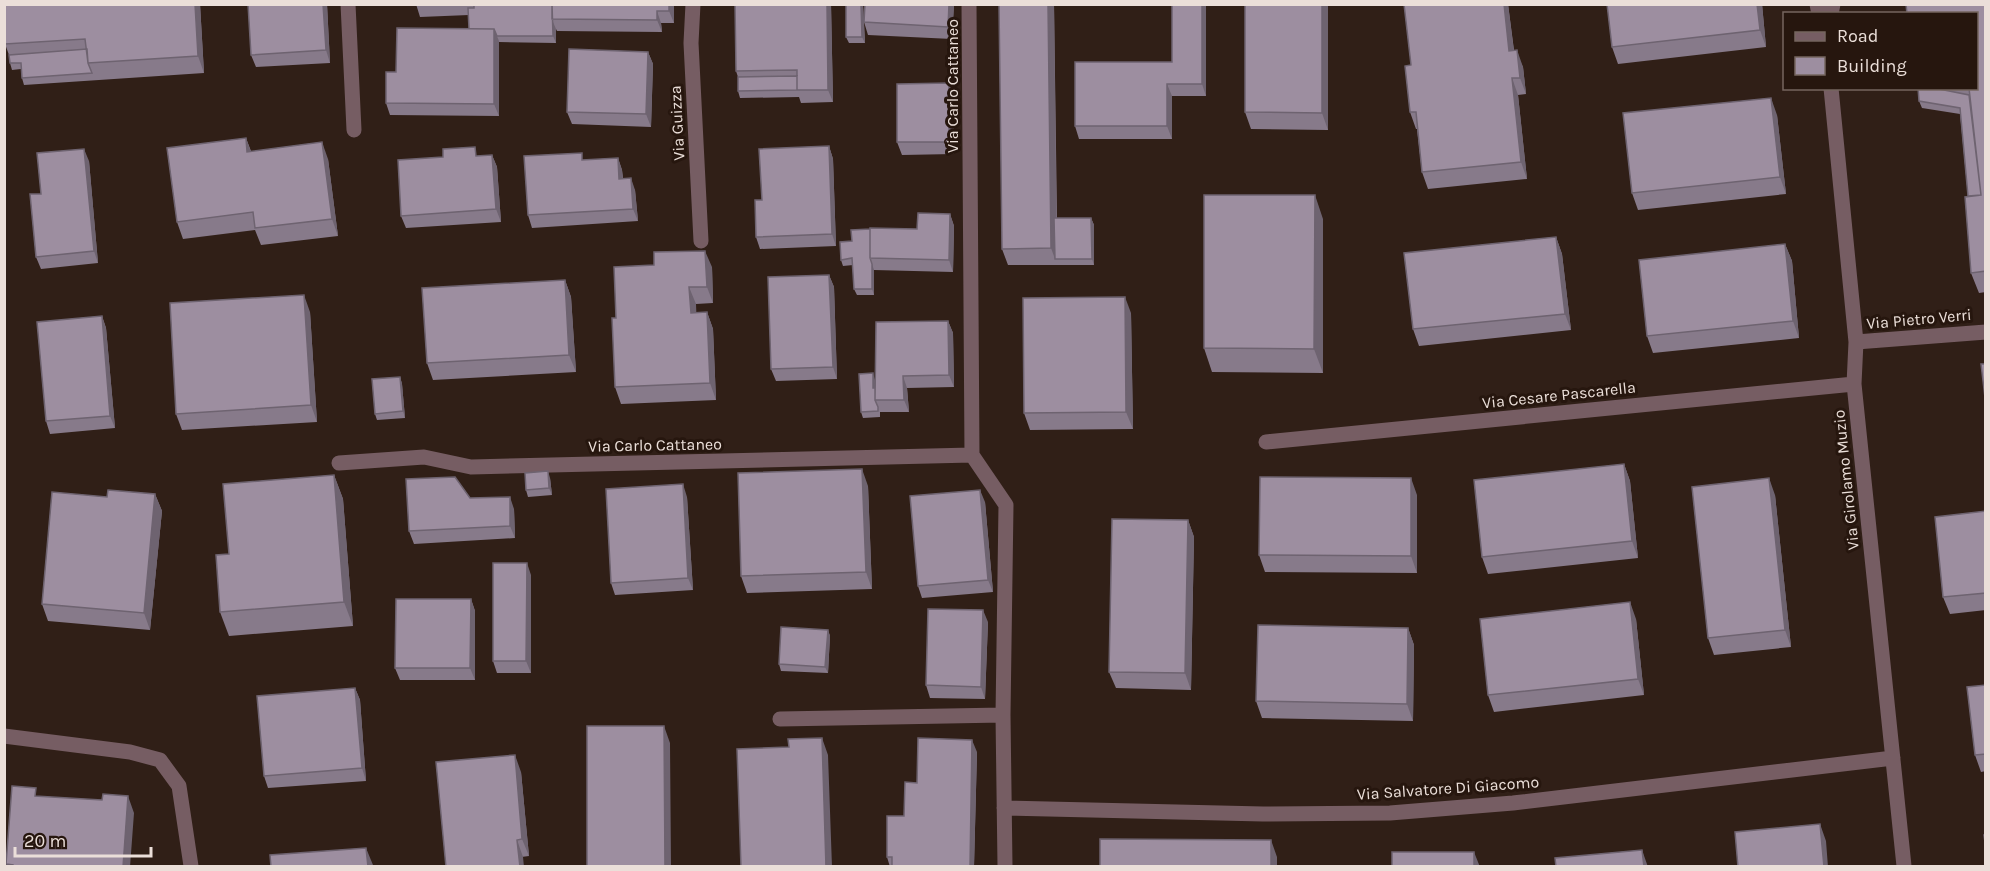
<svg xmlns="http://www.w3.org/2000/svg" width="1990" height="871" viewBox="0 0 1990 871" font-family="Karla,sans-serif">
	<rect width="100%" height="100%" fill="#301f17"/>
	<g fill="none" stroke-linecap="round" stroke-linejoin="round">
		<!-- minor -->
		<path stroke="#765d63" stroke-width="15" d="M348,4l6,126
			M693,4l-2,39 10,198
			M969,4l3,451 34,50 -3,210 2,151
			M1817,4l2,10
			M1831,14l2,-10
			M1831,88l25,254 -2,42 50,482
			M1856,342l130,-10
			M1266,442l588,-58
			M339,463l85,-6 47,10 501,-12
			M780,719l223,-4
			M4,736l126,16 30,8 19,26 12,80
			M1004,808l259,6 127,-1 123,-10 380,-45"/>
	</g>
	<!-- wall -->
	<path fill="#877a8a" d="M200,4l4,69 -180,12 -2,-7 -1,-9 -9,1 -2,-7 -1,-8 -4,-11z
		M327,4l3,59 -74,4 -5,-12z
		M416,4h258v19h-13l1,9 -105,-1 -1,-2v14l-57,-1v74l-109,-1 -4,-12 10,-31 73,-43v-14l-49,2z
		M735,4h96l2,98 -32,1 -2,-6 -59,1 -2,-7v-14l-2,-6z
		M846,4h17l2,39h-16l-3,-6z
		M865,4h89l-2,35 -84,-4 -4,-13z
		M999,4h55l3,214h34l3,7v40h-86l-6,-16z
		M1206,4v92h-34v43h-93l-4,-13 97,-64z
		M1245,4h83v126l-77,-1 -6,-17z
		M1404,4h104l6,46 9,17 3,27 -8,1 9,84 -99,10 -6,-17 -5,-43h-1l-6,-17 1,-47z
		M1607,4h155l4,43 -148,17 -6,-17z
		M1986,4v288l-7,1 -8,-20 -3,-77 -8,-82 -38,-6 -3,-7 -1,-13h59z
		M648,52l5,12 -2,63 -79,-3 -5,-12z
		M954,95v59l-52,1 -5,-13z
		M1777,115l9,79 -148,16 -6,-17z
		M246,138l5,13 77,8 10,77 -77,9 -6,-15 -72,9 -6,-17z
		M829,146l4,13 3,87 -76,3 -4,-12 6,-37z
		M492,155l5,12 4,55 -95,6 -5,-12 78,-60z
		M618,158l4,12 1,8 12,12 3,31 -106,7 -4,-13 56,-55z
		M89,161l9,102 -57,6 -5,-12 5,-63z
		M950,214l4,12 -1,46 -79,-2v25h-17l-3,-6 -1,-24 -10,1 -2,-6 11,-19 65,-12z
		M1323,219v154l-111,-1 -8,-24z
		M1556,237l6,17 9,76 -152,16 -6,-17z
		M1785,244l7,17 7,77 -146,15 -6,-17z
		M712,267l1,36 -17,1v8h11l6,17 3,71 -95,4 -6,-17 1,-69z
		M829,275l5,12 3,92 -61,2 -5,-12z
		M565,280l6,17 5,75 -143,8 -6,-17z
		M310,312l7,110 -135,8 -6,-16z
		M1131,313l2,116 -103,1 -6,-17z
		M102,316l4,12 9,100 -65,6 -4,-13z
		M948,321l5,12 1,54 -47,1 2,24h-29v5l-17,1 -2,-6 14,-32v8z
		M400,377l2,7 3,34 -28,2 -2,-6z
		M1624,464l6,17 8,77 -150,16 -6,-17z
		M334,475l9,24 10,127 -124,10 -9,-24 9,-58z
		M550,478l2,17 -24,2 -2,-7z
		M868,486l4,103 -125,4 -6,-17z
		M155,494l7,17 -12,119 -102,-9 -6,-17 65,-107z
		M1417,495v78l-152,-1 -6,-17z
		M1775,495l16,152 -77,8 -6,-17z
		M687,497l6,93 -78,5 -4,-12z
		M470,498l44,11 1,29 -101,6 -5,-13z
		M985,502l8,90 -71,6 -4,-12z
		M1986,511v99l-36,4 -7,-17z
		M1188,520l6,17 -3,153 -75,-2 -7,-16z
		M531,575v98h-34l-4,-12z
		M471,599l4,12v69h-75l-5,-12z
		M1636,619l8,76 -150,17 -6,-17z
		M988,622l-3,77 -55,-1 -4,-13z
		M1408,628l6,17 -1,76 -151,-3 -6,-17z
		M828,630l2,6 -2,37 -47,-2 -2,-7z
		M1986,685v86l-5,1 -6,-17z
		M355,688l5,12 6,81 -98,7 -4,-12z
		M977,752l-3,115h-84l-3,-10 17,-41 13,-33z
		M521,772l8,84 -83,11z"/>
	<!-- shaded-wall -->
	<path fill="#6e6370" d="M195,4h5l4,69 -6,-17z
		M323,4h4l3,59 -4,-13z
		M669,4h5v19l-5,-12z
		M827,4h4l2,98 -5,-12z
		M861,4h2l2,39 -3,-6z
		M949,4h5l-2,35 -4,-12z
		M1048,4h6l3,255h-2l-4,-11z
		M1202,4h4v92l-4,-12z
		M1322,4h6v126l-6,-17z
		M1504,4h4l8,64 -7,-17z
		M1757,4h5l4,43 -6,-17z
		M657,11l4,12 1,9 -5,-12z
		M553,22l3,7v14l-3,-7z
		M494,29l5,12v75l-5,-12z
		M1517,50l6,17 3,27 -6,-16z
		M648,52l5,12 -2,63 -5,-13z
		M1512,78l6,17 9,84 -6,-17z
		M949,83l5,12v59l-5,-12z
		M1167,84l5,12v43l-5,-13z
		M1771,98l6,17 9,79 -6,-17z
		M246,138l6,17 -5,-3z
		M322,142l6,17 10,77 -6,-17z
		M829,146l4,13 3,87 -4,-12z
		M84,149l5,12 9,102 -4,-12z
		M492,155l5,12 4,55 -5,-13z
		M618,158l4,12 2,21 -5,-12z
		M631,178l4,12 3,31 -5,-12z
		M1315,195l8,24v154l-9,-24z
		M950,214l4,12 -1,46 -4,-12z
		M1091,218l3,7v40l-2,-6z
		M1556,237l6,17 9,76 -6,-16z
		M1785,244l7,17 7,77 -6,-17z
		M705,251l7,16 1,36 -6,-16z
		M872,264l2,6v25l-2,-6z
		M829,275l5,12 3,92 -4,-12z
		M565,280l6,17 5,75 -7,-17z
		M689,287l7,17 1,25 -6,-16z
		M304,295l6,17 7,110 -6,-17z
		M1125,297l6,16 2,116 -7,-17z
		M707,312l6,17 3,71 -6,-17z
		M102,316l4,12 9,100 -5,-12z
		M948,321l5,12 1,54 -5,-12z
		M873,373l2,7 1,14 -3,-6z
		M903,376l4,12 2,24 -5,-12z
		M400,377l2,7 3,34 -2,-7z
		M1624,464l6,17 8,77 -6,-17z
		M862,469l6,17 4,103 -6,-17z
		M548,471l2,7 2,17 -3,-7z
		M334,475l9,24 10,127 -9,-24z
		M1411,478l6,17v78l-6,-17z
		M1769,478l6,17 16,152 -6,-17z
		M683,484l4,13 6,93 -5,-12z
		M980,490l5,12 8,90 -5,-12z
		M155,494l7,17 -12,119 -6,-17z
		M510,497l4,12 1,29 -5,-12z
		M1188,520l6,17 -3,153 -6,-17z
		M527,563l4,12v98l-5,-12z
		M471,599l4,12v69l-5,-12z
		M1630,602l6,17 8,76 -6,-16z
		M983,610l5,12 -3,77 -4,-12z
		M1408,628l6,17 -1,76 -6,-17z
		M828,630l2,6 -2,37 -3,-6z
		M355,688l5,12 6,81 -4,-13z
		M664,726l6,17 1,124h-6z
		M822,738l6,17 4,112h-6z
		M972,740l5,12 -3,115h-4z
		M515,755l6,17 8,84 -7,-17z
		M128,796l6,17 -4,54h-7z
		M1820,824l6,17 2,26h-4z
		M517,840l6,17 1,10h-4z
		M1271,840l6,17v10h-6z
		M366,848l7,17v2h-5z
		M1642,850l6,17h-4z
		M1474,852l6,15h-6z"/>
	<!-- building -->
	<path fill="#9d8ea0" stroke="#6e6370" stroke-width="1.5" d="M4,4h191l3,52 -110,7 -3,-24 -80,5z
		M248,4h75l3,46 -75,5z
		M474,4h78l1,32h-56l-3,-7h-25l-1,-21h6z
		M552,4h117v7h-12v9l-105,-1z
		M735,4h92l1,86h-31v-20l-61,1z
		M846,4h15l1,33h-16z
		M865,4h84l-1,23 -84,-5z
		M999,4h49l3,244 -49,1z
		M1172,4h30v80h-35v42h-92v-64h97z
		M1245,4h77v109l-77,-1z
		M1404,4h100l5,47 8,-1 3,28h-8l9,84 -99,10 -6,-60h-6l-5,-46 6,-1z
		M1607,4h150l3,26 -148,17z
		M1906,4h80v267l-15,2 -6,-76 16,-2 -12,-107h8v-74h-70z
		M397,28l97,1v75l-108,-1v-31h10z
		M87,49l1,14 4,10 -70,5 -1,-15h-11l-1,-8z
		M569,49l79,3 -2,62 -79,-2z
		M797,76v14l-59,1v-14z
		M949,83v59h-52v-58z
		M1918,88h16l35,7 12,100 -13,1 -8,-88 -41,-7z
		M1771,98l9,79 -148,16 -9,-80z
		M246,138l1,14 75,-10 10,77 -77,9 -2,-16 -76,10 -10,-74z
		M829,146l3,88 -76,3 -1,-37h7l-3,-51z
		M475,147l1,9 16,-1 4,54 -95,7 -3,-56 45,-3v-8z
		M84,149l10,102 -58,6 -6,-63h11l-4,-41z
		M582,153v7l36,-2 1,21 12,-1 2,31 -105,6 -4,-59z
		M1204,195h111l-1,154 -110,-1z
		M918,213l32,1 -1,46 -79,-2v-30l47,1z
		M1054,218h37l1,41h-37z
		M870,229v29l2,6v25h-18l-2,-31 -11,2 -1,-18 12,-1 -1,-11z
		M1556,237l9,77 -152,15 -9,-76z
		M1785,244l8,77 -146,15 -8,-76z
		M705,251l2,36h-18l2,26 16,-1 3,71 -95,4 -3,-69h4l-2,-51 40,-2v-13z
		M829,275l4,92 -62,2 -3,-92z
		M565,280l4,75 -142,8 -5,-75z
		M304,295l7,110 -135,9 -6,-111z
		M1125,297l1,115 -102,1 -1,-115z
		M102,316l8,100 -64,5 -9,-99z
		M948,321l1,54 -46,1 1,24h-29l1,-78z
		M1981,364h5v42z
		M873,373v15h2v12l3,7v4l-17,1 -2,-38z
		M400,377l3,34 -28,3 -3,-35z
		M1624,464l8,77 -150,16 -8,-77z
		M862,469l4,103 -125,4 -3,-103z
		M548,471l1,17 -23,2 -1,-17z
		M334,475l10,127 -124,10 -4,-57 13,-1 -6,-70z
		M455,477l15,21 40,-1v29l-101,5 -3,-52z
		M1260,477l151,1v78l-152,-1z
		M1769,478l16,152 -77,8 -16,-151z
		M683,484l5,94 -77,5 -5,-94z
		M108,490l47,4 -11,119 -102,-9 10,-112 55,5z
		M980,490l8,90 -70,6 -8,-90z
		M1986,511v82l-43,4 -8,-80z
		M1112,519l76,1 -3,153 -76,-1z
		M493,563h34l-1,98h-33z
		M396,599h75l-1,69h-75z
		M1630,602l8,77 -150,16 -8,-76z
		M928,609l55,1 -2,77 -55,-2z
		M1258,625l150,3 -1,76 -151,-3z
		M781,627l47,3 -3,37 -46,-3z
		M1986,685v69l-11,1 -8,-68z
		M355,688l7,80 -98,8 -7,-80z
		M587,726h77l1,141h-78z
		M822,738l4,129h-85l-4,-118 52,-2 -1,-8z
		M918,738l54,2 -2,127h-78v-10h-5v-41h17l1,-34 12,1z
		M515,755l7,84 -5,1 3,27h-74l-10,-105z
		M12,786l24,2 -1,8 67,4 1,-6 25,2 -5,71h-110v-2l-7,-1z
		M1820,824l4,43h-86l-3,-35z
		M1984,835h2v15z
		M1100,839l171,1v27h-171z
		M366,848l2,19h-97l-1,-12z
		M1642,850l2,17h-88l-1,-9z
		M1392,852h82v15h-82z"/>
	<g text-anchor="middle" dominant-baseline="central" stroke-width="6" stroke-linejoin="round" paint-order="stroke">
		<!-- street labels -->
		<g font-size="16" fill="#ebdfd9" stroke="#26160e">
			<text transform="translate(952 86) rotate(-90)">Via Carlo Cattaneo</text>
			<text transform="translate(677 123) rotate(-93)">Via Guizza</text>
			<text transform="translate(1919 319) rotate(-5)">Via Pietro Verri</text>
			<text transform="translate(1559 395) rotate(-6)">Via Cesare Pascarella</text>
			<text transform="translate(655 445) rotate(-1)">Via Carlo Cattaneo</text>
			<text transform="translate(1846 480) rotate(-96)">Via Girolamo Muzio</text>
			<text transform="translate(1448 788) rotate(-4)">Via Salvatore Di Giacomo</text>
		</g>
	</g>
	<!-- border -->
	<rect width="1990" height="871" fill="none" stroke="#ebdfd9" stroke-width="12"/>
	<!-- legend -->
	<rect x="1783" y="12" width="195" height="78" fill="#26160e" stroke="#75665f" stroke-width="1.5"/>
	<rect x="1795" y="32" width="30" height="9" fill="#765d63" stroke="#75665f" stroke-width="1.5"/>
	<text x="1837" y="42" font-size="18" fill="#ebdfd9">Road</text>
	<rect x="1795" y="57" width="30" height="18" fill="#9d8ea0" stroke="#75665f" stroke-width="1.5"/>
	<text x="1837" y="72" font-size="18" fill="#ebdfd9">Building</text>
	<!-- scale -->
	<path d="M15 847v9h136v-9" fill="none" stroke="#ebdfd9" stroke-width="3"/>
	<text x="24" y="847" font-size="18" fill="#ebdfd9" stroke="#26160e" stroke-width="4.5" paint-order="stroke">20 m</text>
</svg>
